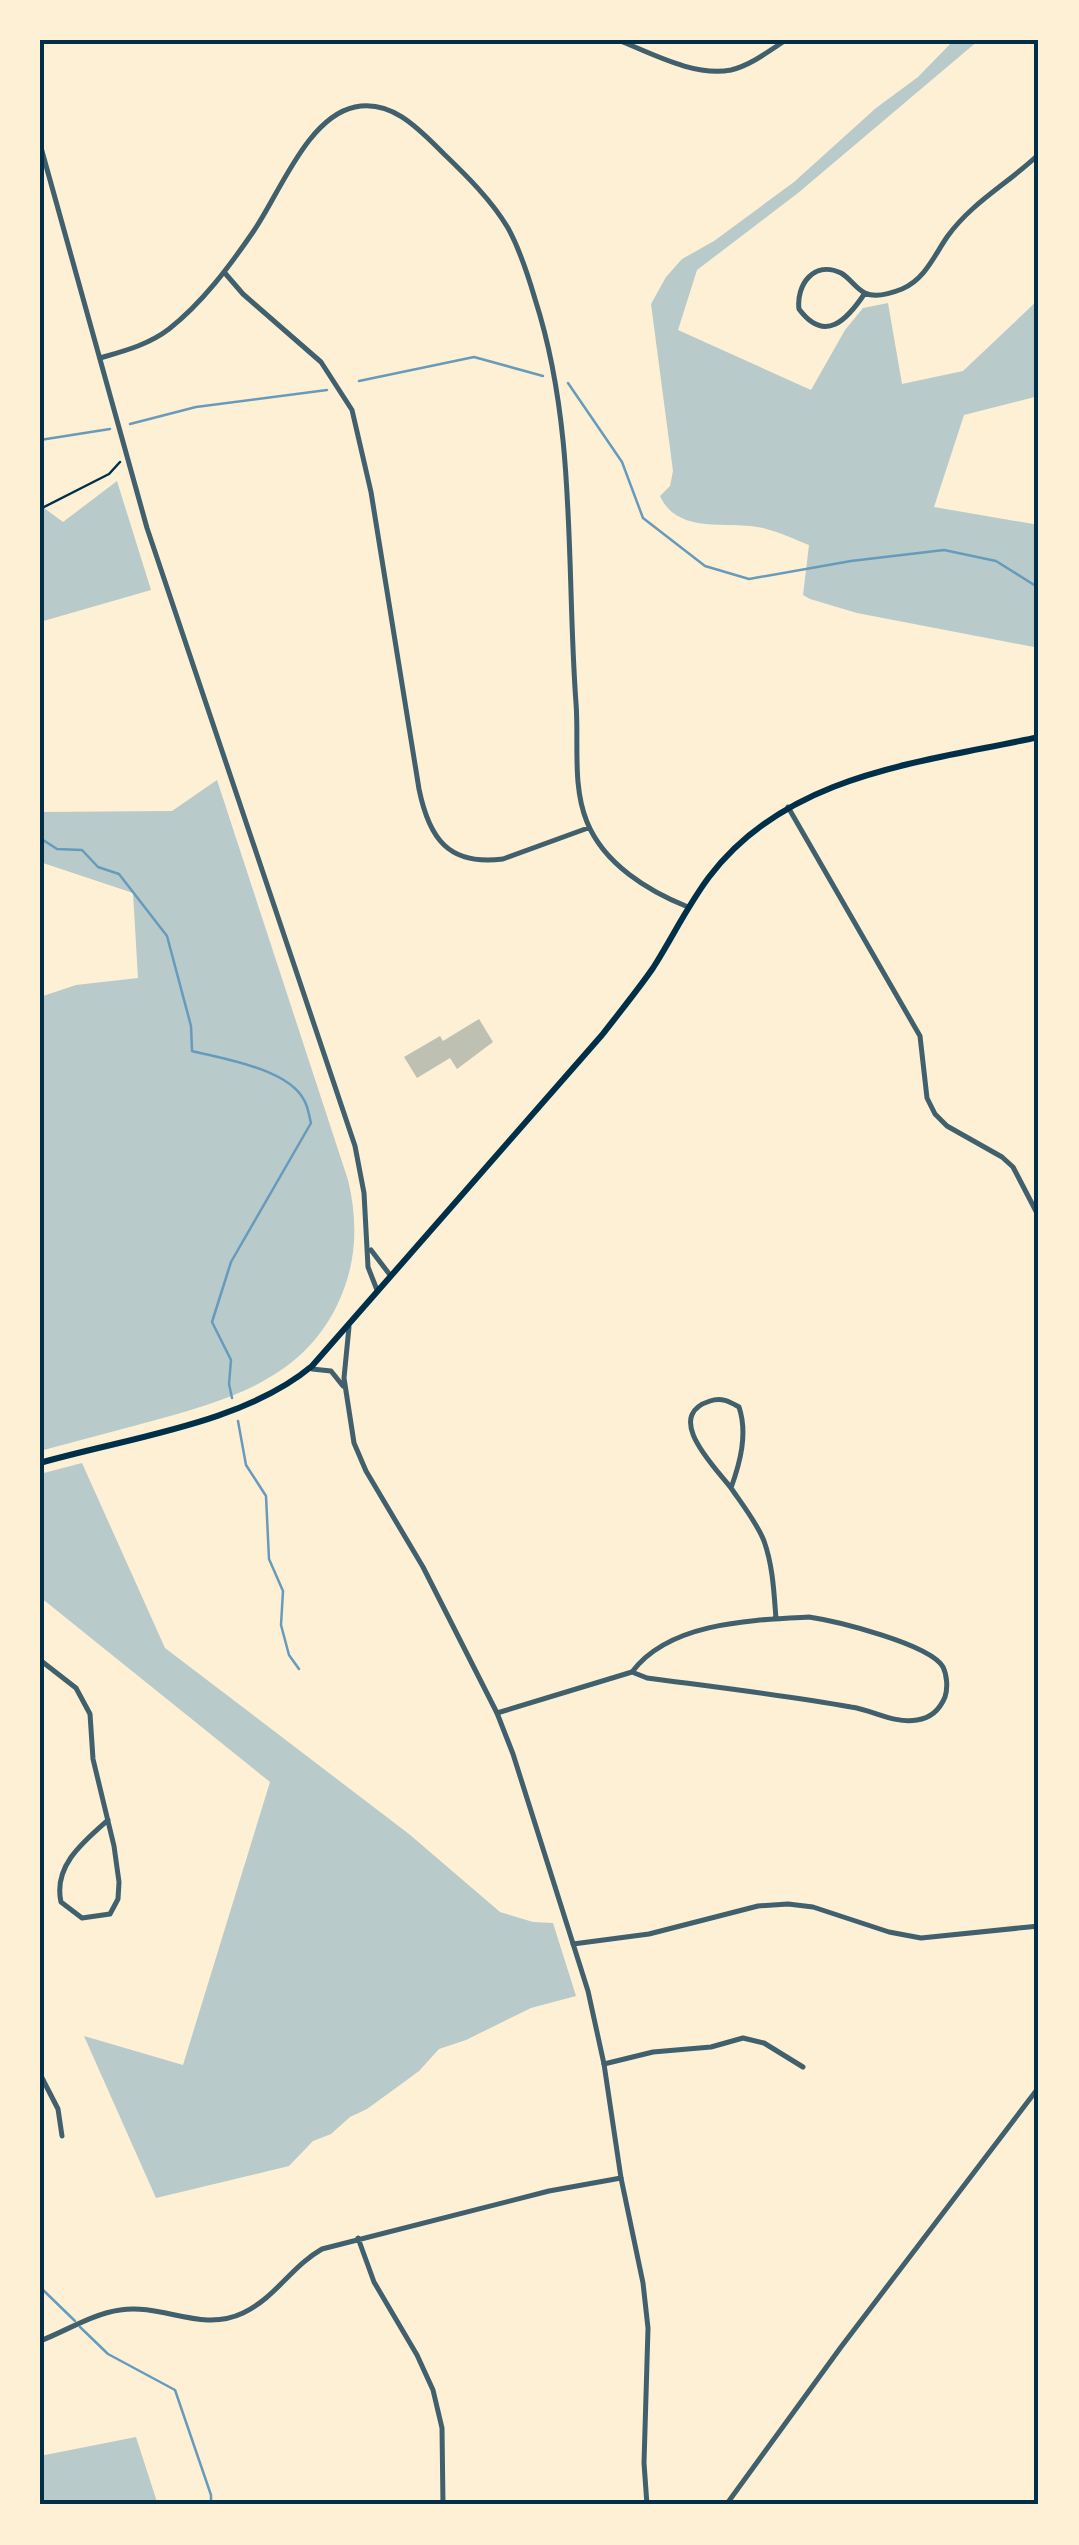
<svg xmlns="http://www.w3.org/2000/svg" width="1079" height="2545" viewBox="0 0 1079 2545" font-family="Poppins,sans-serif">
	<rect width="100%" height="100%" fill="#fdf0d5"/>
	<!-- green -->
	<path fill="#b9caca" d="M954,40h25l-181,153 -101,77 -19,60 133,60 34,-60 18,-22 25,-5 14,81 61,-13 76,-72v97l-75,19 -30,92 105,18v123l-182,-35 -47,-14 -7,-4 6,-50c-15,-6 -30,-13 -46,-17 -34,-8 -85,8 -103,-32l10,-10 3,-15 -22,-167 15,-27 16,-18 32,-18 80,-59 82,-74 42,-31z
		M117,481l34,109 -111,32v-117l23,17z
		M217,780l131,400c10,41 9,82 -9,121 -35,78 -111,99 -187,120 -37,10 -75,20 -112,30v-454l36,-12 62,-7 -5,-85 -93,-31v-50l132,-1z
		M82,1463l83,185 244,186 91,78 33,10 20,1 23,73 -45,12 -65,32 -27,9 -20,22 -19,14 -33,24 -17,8 -19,17 -18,7 -24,25 -133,32 -72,-162 99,29 87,-283 -230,-185v-123z
		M136,2437l22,68h-118v-49z"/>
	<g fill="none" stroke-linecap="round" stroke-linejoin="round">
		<!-- stream -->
		<path stroke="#669bbc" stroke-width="2.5" d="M359,381l115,-24 69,19
			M568,383l54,79 21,56 62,48 44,13 102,-18 93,-11 52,11 43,27
			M130,424l66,-17 131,-17
			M40,440l70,-11
			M40,838l17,11 25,1 16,17 21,7 48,62 24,90 1,25c32,8 96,18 112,49 4,6 5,16 7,23l-80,139 -19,60 19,38 -2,24 3,14
			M238,1421l8,44 20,31 3,63 14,32 -2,34 8,30 10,14
			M40,2287l35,34
			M80,2327l28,27 67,36 36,105v10"/>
	</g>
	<!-- building -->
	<path fill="#bec0b2" d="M479,1019l14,23 -36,27 -7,-11 -33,20 -13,-21 36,-21 3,5z"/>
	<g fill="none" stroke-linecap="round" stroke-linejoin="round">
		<!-- path -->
		<path stroke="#003049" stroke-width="2.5" d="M40,509l69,-35 11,-12"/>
		<!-- minor -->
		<path stroke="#3f606c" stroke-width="5" d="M618,40c33,13 76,37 113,30 20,-5 38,-19 55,-30
			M224,272l19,22 78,68 31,48 19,82 48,297c10,49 29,77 84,70l85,-31
			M865,293c-18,27 -40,51 -66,16 -3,-24 15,-49 42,-36 9,5 15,16 24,20 10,5 27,0 37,-4 23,-10 32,-33 45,-52 25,-35 62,-54 92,-83
			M100,358c24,-7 48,-13 69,-29 33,-26 60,-62 84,-97 26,-37 54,-115 102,-125 37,-8 65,23 89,47 23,22 48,47 64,74 12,22 20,47 27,71 42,130 31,269 41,404 3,38 -4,83 11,119 17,42 61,69 101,85
			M788,807l132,229 7,62 8,16 12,12 55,31 11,10 26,50
			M731,1488c9,-25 17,-54 8,-81 -9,-5 -17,-10 -29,-6 -48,15 6,67 21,87 11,16 26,35 33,53 9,25 10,52 12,78
			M809,1617c27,4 121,27 134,50 4,8 5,21 2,30 -5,12 -14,21 -28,23 -23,4 -44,-10 -66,-13 -68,-12 -136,-20 -204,-29l-15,-6c37,-50 120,-52 177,-55z
			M40,1660l36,28 14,26 3,45 21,87 5,36 -1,17 -8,15 -28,4 -21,-16c-8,-36 22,-60 47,-82
			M497,1713l135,-41
			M573,1944l76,-10 109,-28 30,-2 25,3 76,25 32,6 118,-12
			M604,2064l49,-12 58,-5 32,-9 21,5 39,24
			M40,2074l18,35 4,27
			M358,2238l16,44 43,73 16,35 9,38 1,77
			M40,2341c26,-10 52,-27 80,-31 42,-7 81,23 123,3 32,-15 49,-47 79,-64l227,-58 72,-13
			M726,2505l115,-158 198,-260"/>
		<!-- tertiary -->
		<path stroke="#3f606c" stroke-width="5" d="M40,144l107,384 208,618 9,47 4,74 9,23
			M371,1250l19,25
			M349,1327l-5,51 10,65 12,28 57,96 74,146 16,41 75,237 16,73 17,114 22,105 5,45 -4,135 3,42
			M312,1369l19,2 12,15"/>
		<!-- secondary -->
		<path stroke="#003049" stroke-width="6" d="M40,1463c86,-25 203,-39 272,-97l290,-331c17,-22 35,-44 51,-67 19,-30 35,-63 56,-91 79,-104 211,-114 330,-140"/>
	</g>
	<!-- border -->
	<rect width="1079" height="2545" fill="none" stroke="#fdf0d5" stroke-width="85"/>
	<rect x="42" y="42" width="994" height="2460" fill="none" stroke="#003049" stroke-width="4"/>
</svg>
